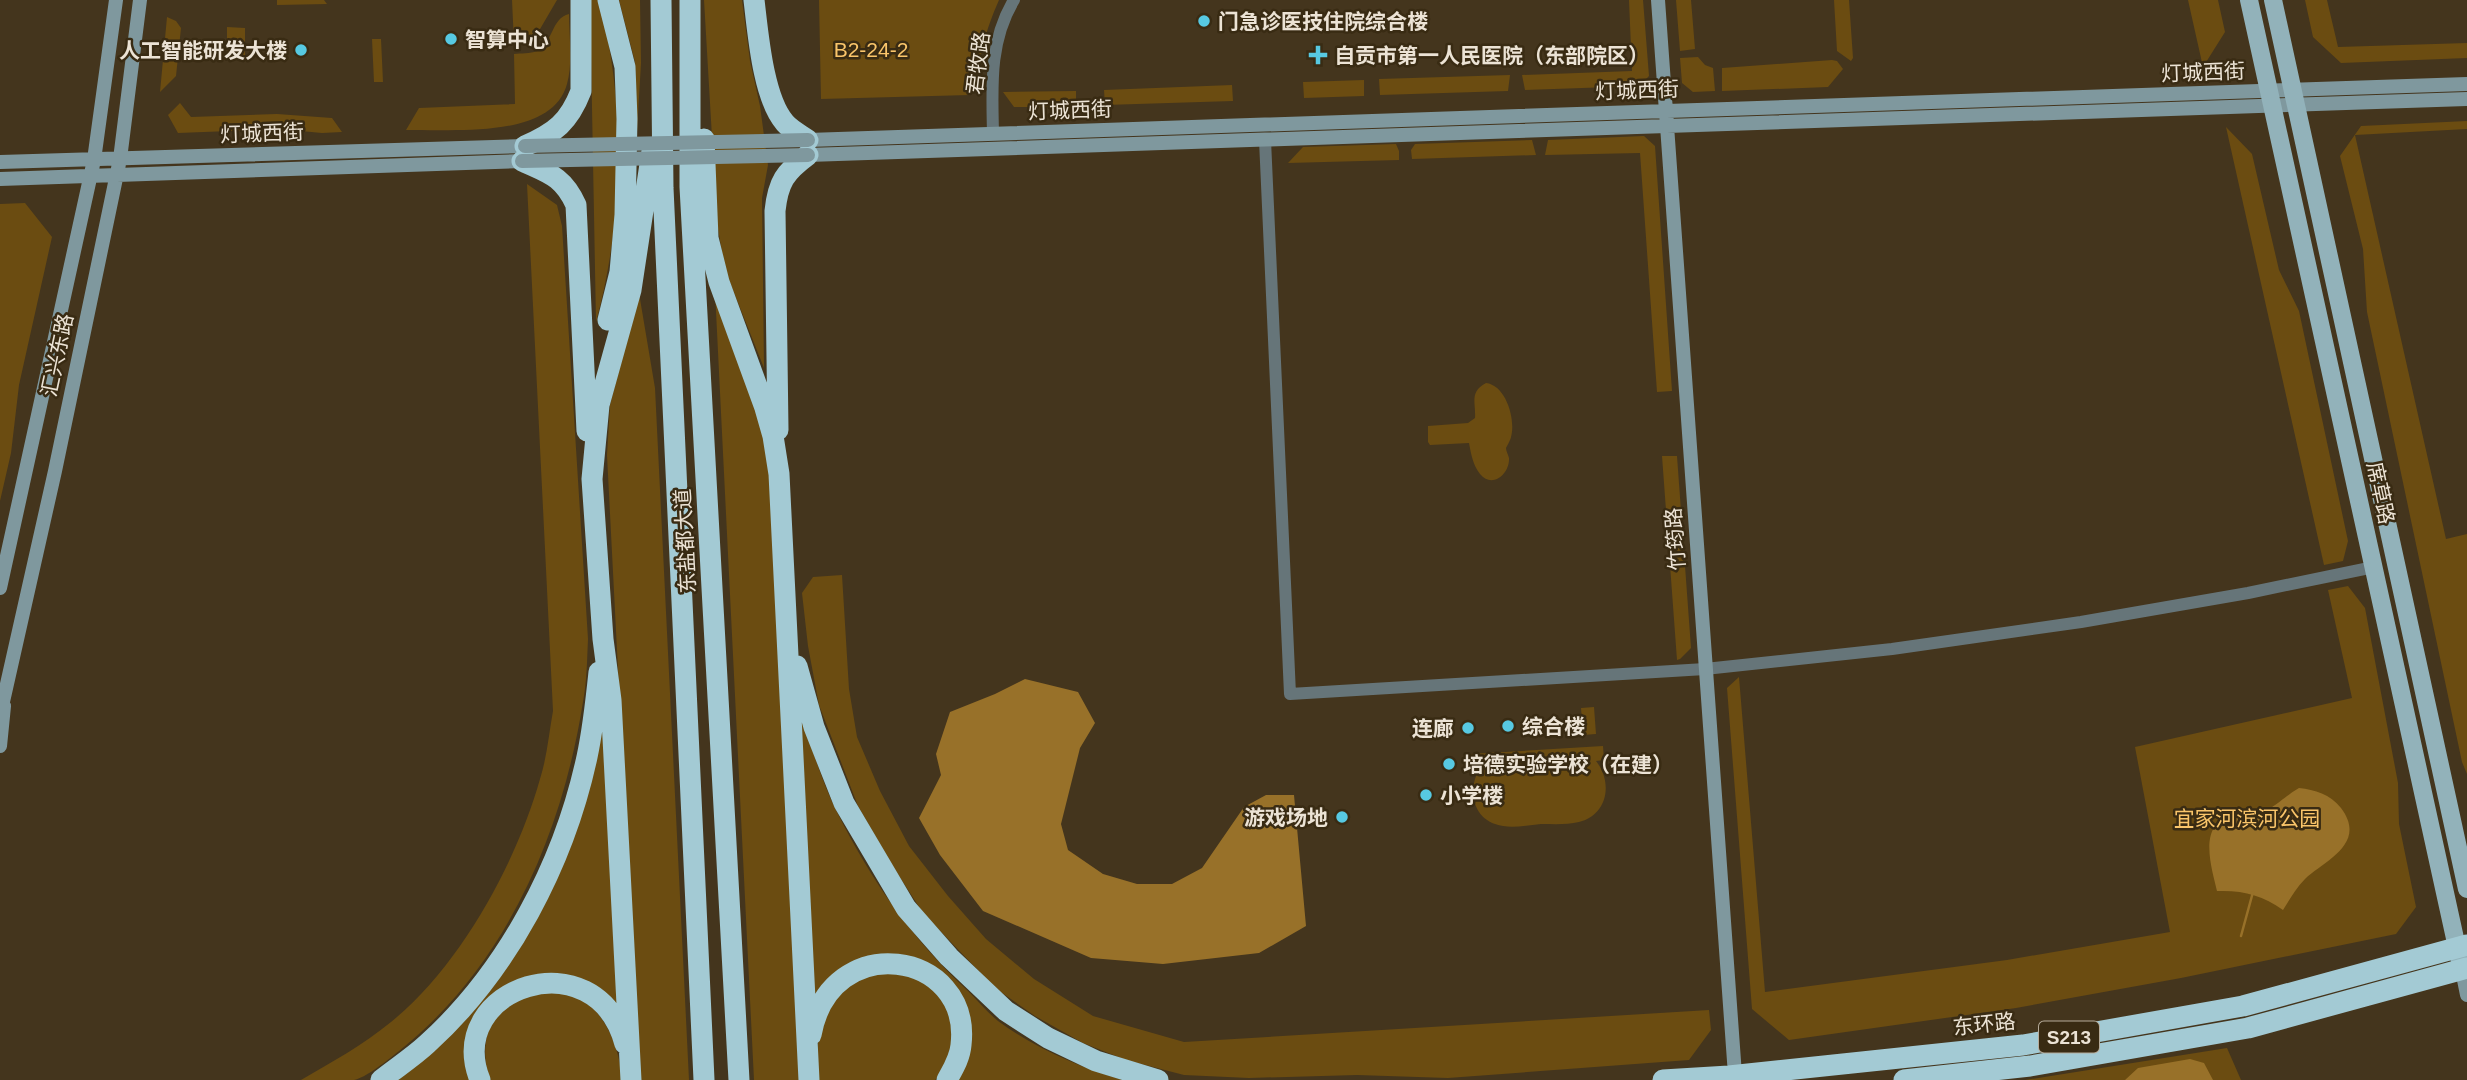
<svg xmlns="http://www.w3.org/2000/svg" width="2467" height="1080" viewBox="0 0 2467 1080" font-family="Helvetica,'Noto Sans SC',sans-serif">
	<rect width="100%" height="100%" fill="#44351d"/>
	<!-- green -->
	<path fill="#6b4c11" d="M277,0h47l3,4 -50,1z
		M512,0h45l-24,41 -19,2z
		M590,0h9c27,102 25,219 -3,322z
		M619,0h21l1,63 -4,69 -2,-70z
		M704,0h38l8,61 10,45 8,59 -6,33 2,170 -39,-98 -8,-47z
		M819,0h180c-14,32 -20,55 -22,90l-7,5 -149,4z
		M1629,0h14l6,76 -10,10 -114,4 -3,-15 110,-4z
		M1676,0h15l4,49 -15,2z
		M1834,0h15l4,58 -2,3 -14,-10z
		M2188,0h30l7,32 -22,35z
		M2305,0h22l11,47 129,-4v15l-126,5 -28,-26z
		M569,14c0,22 4,49 -2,70 -15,56 -116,45 -161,46l13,-22 96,-4 -1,-50c7,-1 16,0 23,-3 16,-7 14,-33 32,-37z
		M167,17l9,4 5,7 -5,48 -16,16z
		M227,27l18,1v31h-18z
		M372,39h9l2,43h-9z
		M1698,57l7,8 8,3 2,23 -22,1 -11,-9 -2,-25z
		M1832,60l5,1 6,8 -15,18 -106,4v-23z
		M1510,75l-2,16 -128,4 -1,-16z
		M1364,80v16l-60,2 -1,-16z
		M1232,85l1,16 -128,4 -1,-15z
		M1076,91v16h-62l-11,-15z
		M180,103l11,14 86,-3 55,4 10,14 -20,1 -43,-4 -101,4 -10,-18z
		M2467,121v8l-112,6 91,404 21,-5v240l-5,-12 -95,-450 -4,-63 -23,-93 21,-30z
		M2226,127l26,27 27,116 20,41 49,230 -5,20 -19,4z
		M1644,136l11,10 17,245 -15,1 -17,-239 -95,2 3,-15z
		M1532,140l4,15 -124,4 -1,-9 4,-6z
		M1396,144l3,7v9l-111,3 15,-16z
		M527,184l30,21 5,21 26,413c-1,21 -1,42 -5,63 -20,127 -73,254 -172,339 -12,10 -42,36 -57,39 -16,0 -36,0 -53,0 31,-18 62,-35 90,-58 69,-56 125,-158 149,-243 7,-22 9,-46 13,-68z
		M25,203l27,34 -33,148 -8,68 -11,48v-297z
		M715,291l44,118 10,62 32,609h-47z
		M639,293l16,95 34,692h-50l-32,-625 3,-50z
		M1486,383c20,2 30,37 25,54 0,2 -4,9 -5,11 0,3 2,6 3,10 1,16 -17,31 -29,16 -7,-9 -9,-20 -11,-31l-39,2 -2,-3v-16l40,-3 7,-5c1,-15 -6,-26 11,-35z
		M1662,456h15l14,192 -11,11 -3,1z
		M842,575l7,114 8,48 23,54 29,55 39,50 38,43 48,40 59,37 91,26 525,-32 2,20 -22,30 -241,18 -91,-3 -108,3 -65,-3 -58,-15 -43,-17 -48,-27 -40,-28 -72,-75 -33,-51 -32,-56 -39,-101 -11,-59 -6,-53 11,-16z
		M2348,586l17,22 33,175 1,41 17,83 -20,27 -215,44 -165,30 -227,32 -37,-31 -25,-321 12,-11 26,315 242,-32 163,-28 -35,-185 217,-49 -24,-108z
		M796,697c12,38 23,79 41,115 33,67 76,128 131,179 10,10 19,21 30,30 37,27 81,46 125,59h-166l8,-70 -66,-54 -19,-1 -23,7 -45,46z
		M605,706l16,311 -87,-40 -66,63 -1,25 4,15h-77l118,-122z
		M1594,707l2,27 -13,1 -2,-27z
		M1603,746l1,14 -8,1c17,21 12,54 -17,61 -12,3 -26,2 -38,2 -12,1 -26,4 -38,2 -30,-4 -37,-36 -23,-58l-8,-1 -1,-13z
		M881,971l38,7 17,12 17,29 -3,39 -9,16 -6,6h-119c-1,-29 4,-74 29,-93 10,-7 25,-11 36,-16z
		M535,992c12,1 29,-1 39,3 31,13 46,54 48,85h-132c-8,-22 -7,-51 10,-69 8,-8 25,-13 35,-19z
		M2227,1048l14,32h-216z"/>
	<!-- water -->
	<path fill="#987129" d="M1025,679l53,13 17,31 -15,25 -19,76 7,26 35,24 34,10h35l30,-16 42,-61 22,-12h28l12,131 -47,27 -96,11 -72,-6 -108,-47 -43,-56 -21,-37 22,-43 -5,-21 14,-42 45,-18z
		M2299,788c16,2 31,6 42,20 27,36 -17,53 -36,71 -9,9 -15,20 -22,31 -21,-15 -40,-20 -66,-19 -5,-22 -19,-64 11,-74 12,-5 27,-1 39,-7 9,-4 21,-16 32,-22z
		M2190,1059l14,4 9,17h-88l13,-12z"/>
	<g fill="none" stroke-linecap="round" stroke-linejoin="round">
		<!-- stream -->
		<path stroke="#987129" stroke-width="2.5" d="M2241,936l12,-44"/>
		<!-- street -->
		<path stroke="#667579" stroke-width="12" d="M993,133c-1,-46 -4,-92 21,-133
			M1265,140l25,554 415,-25 187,-20 189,-27 167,-29 126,-26"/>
		<!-- secondary -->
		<path stroke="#7f989e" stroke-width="14" d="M1658,0l77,1075
			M808,140l1659,-56
			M808,155l1659,-56
			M0,162l525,-16
			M0,179l522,-18
			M0,588l94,-428 22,-160
			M0,715l55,-244 65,-312 20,-159
			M0,746l4,-40
			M2462,970l5,25"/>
		<!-- primary -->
		<path stroke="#92b2ba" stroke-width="18" d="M2249,0l211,961
			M2273,0l194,889"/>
		<!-- highway -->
		<path stroke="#a3cad4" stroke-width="21" d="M661,0l2,188 41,892
			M690,0v187l49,893
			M754,0c4,33 9,98 31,123 6,7 16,12 23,17
			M704,139l4,99 11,44 46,126 8,28 6,38 30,606
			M525,146c30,-13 44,-24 56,-55v-91
			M522,161c26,12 41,15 54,44l11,226
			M608,320l12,-48 5,-57 2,-96 -2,-52 -17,-67
			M778,430l-3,-219c3,-29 10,-39 33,-56
			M797,666l17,61 30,76 62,105 43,49 57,54 42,27 48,23 62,19
			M811,1035c19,-107 161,-85 150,10 -1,13 -8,24 -14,35
			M381,1080c15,-12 32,-23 46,-36 81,-73 137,-181 160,-287 6,-28 9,-56 12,-85
			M480,1080c-37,-93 116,-144 145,-36
			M631,1080l-20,-380 -8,-61 -11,-160 7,-74 32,-115 21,-139
			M1663,1080l66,-4 294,-31 220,-39 224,-61
			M1904,1080l126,-14 218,-38 219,-60"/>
		<!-- secondary-bridge -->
		<path stroke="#7f989e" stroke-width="14" d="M525,146l283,-6
			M522,161l286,-6"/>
	</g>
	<!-- markers -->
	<g fill="#57c9e2" stroke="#392b13" stroke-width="2.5">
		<circle cx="1204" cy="21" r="7"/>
		<circle cx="451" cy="39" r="7"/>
		<circle cx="301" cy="50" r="7"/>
		<path d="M1314.5 44.5h7v7h7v7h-7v7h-7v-7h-7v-7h7z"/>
		<circle cx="1508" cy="726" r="7"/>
		<circle cx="1468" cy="728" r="7"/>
		<circle cx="1449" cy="764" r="7"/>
		<circle cx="1426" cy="795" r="7"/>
		<circle cx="1342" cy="817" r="7"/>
	</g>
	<g text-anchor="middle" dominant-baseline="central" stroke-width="5" stroke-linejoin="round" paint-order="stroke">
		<!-- shield labels -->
		<rect fill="#392b13" stroke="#b6ac9b" stroke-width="2" x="2039" y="1021.5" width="60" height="31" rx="5"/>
		<g font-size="19" font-weight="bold" fill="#ece3d5">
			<text x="2069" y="1037">S213</text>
		</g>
		<!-- poi labels -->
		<g font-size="21" font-weight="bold" fill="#ece3d5" stroke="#392b13" text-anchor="start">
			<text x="1218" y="21">门急诊医技住院综合楼</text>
			<text x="465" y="39">智算中心</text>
			<text x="287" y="50" text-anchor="end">人工智能研发大楼</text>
			<text x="1334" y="55">自贡市第一人民医院（东部院区）</text>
			<text x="1522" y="726">综合楼</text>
			<text x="1454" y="728" text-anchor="end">连廊</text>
			<text x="1463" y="764">培德实验学校（在建）</text>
			<text x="1440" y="795">小学楼</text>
			<text x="1328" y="817" text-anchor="end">游戏场地</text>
		</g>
		<!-- park labels -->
		<g font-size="21" fill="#fac56a" stroke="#392b13">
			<text x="871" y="49">B2-24-2</text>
			<text x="2247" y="818">宜家河滨河公园</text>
		</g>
		<!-- street labels -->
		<g font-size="21" fill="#ece3d5" stroke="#392b13">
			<text transform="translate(978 63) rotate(-83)">君牧路</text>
			<text transform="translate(2203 72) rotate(-2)">灯城西街</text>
			<text transform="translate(1637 90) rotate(-2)">灯城西街</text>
			<text transform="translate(1070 110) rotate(-2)">灯城西街</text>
			<text transform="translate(262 133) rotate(-2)">灯城西街</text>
			<text transform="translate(57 355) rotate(-78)">汇兴东路</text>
			<text transform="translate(2381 493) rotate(78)">席草路</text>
			<text transform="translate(1675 539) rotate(-94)">竹筠路</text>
			<text transform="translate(685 541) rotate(-93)">东盐都大道</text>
			<text transform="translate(1984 1024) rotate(-6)">东环路</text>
		</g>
	</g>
</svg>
